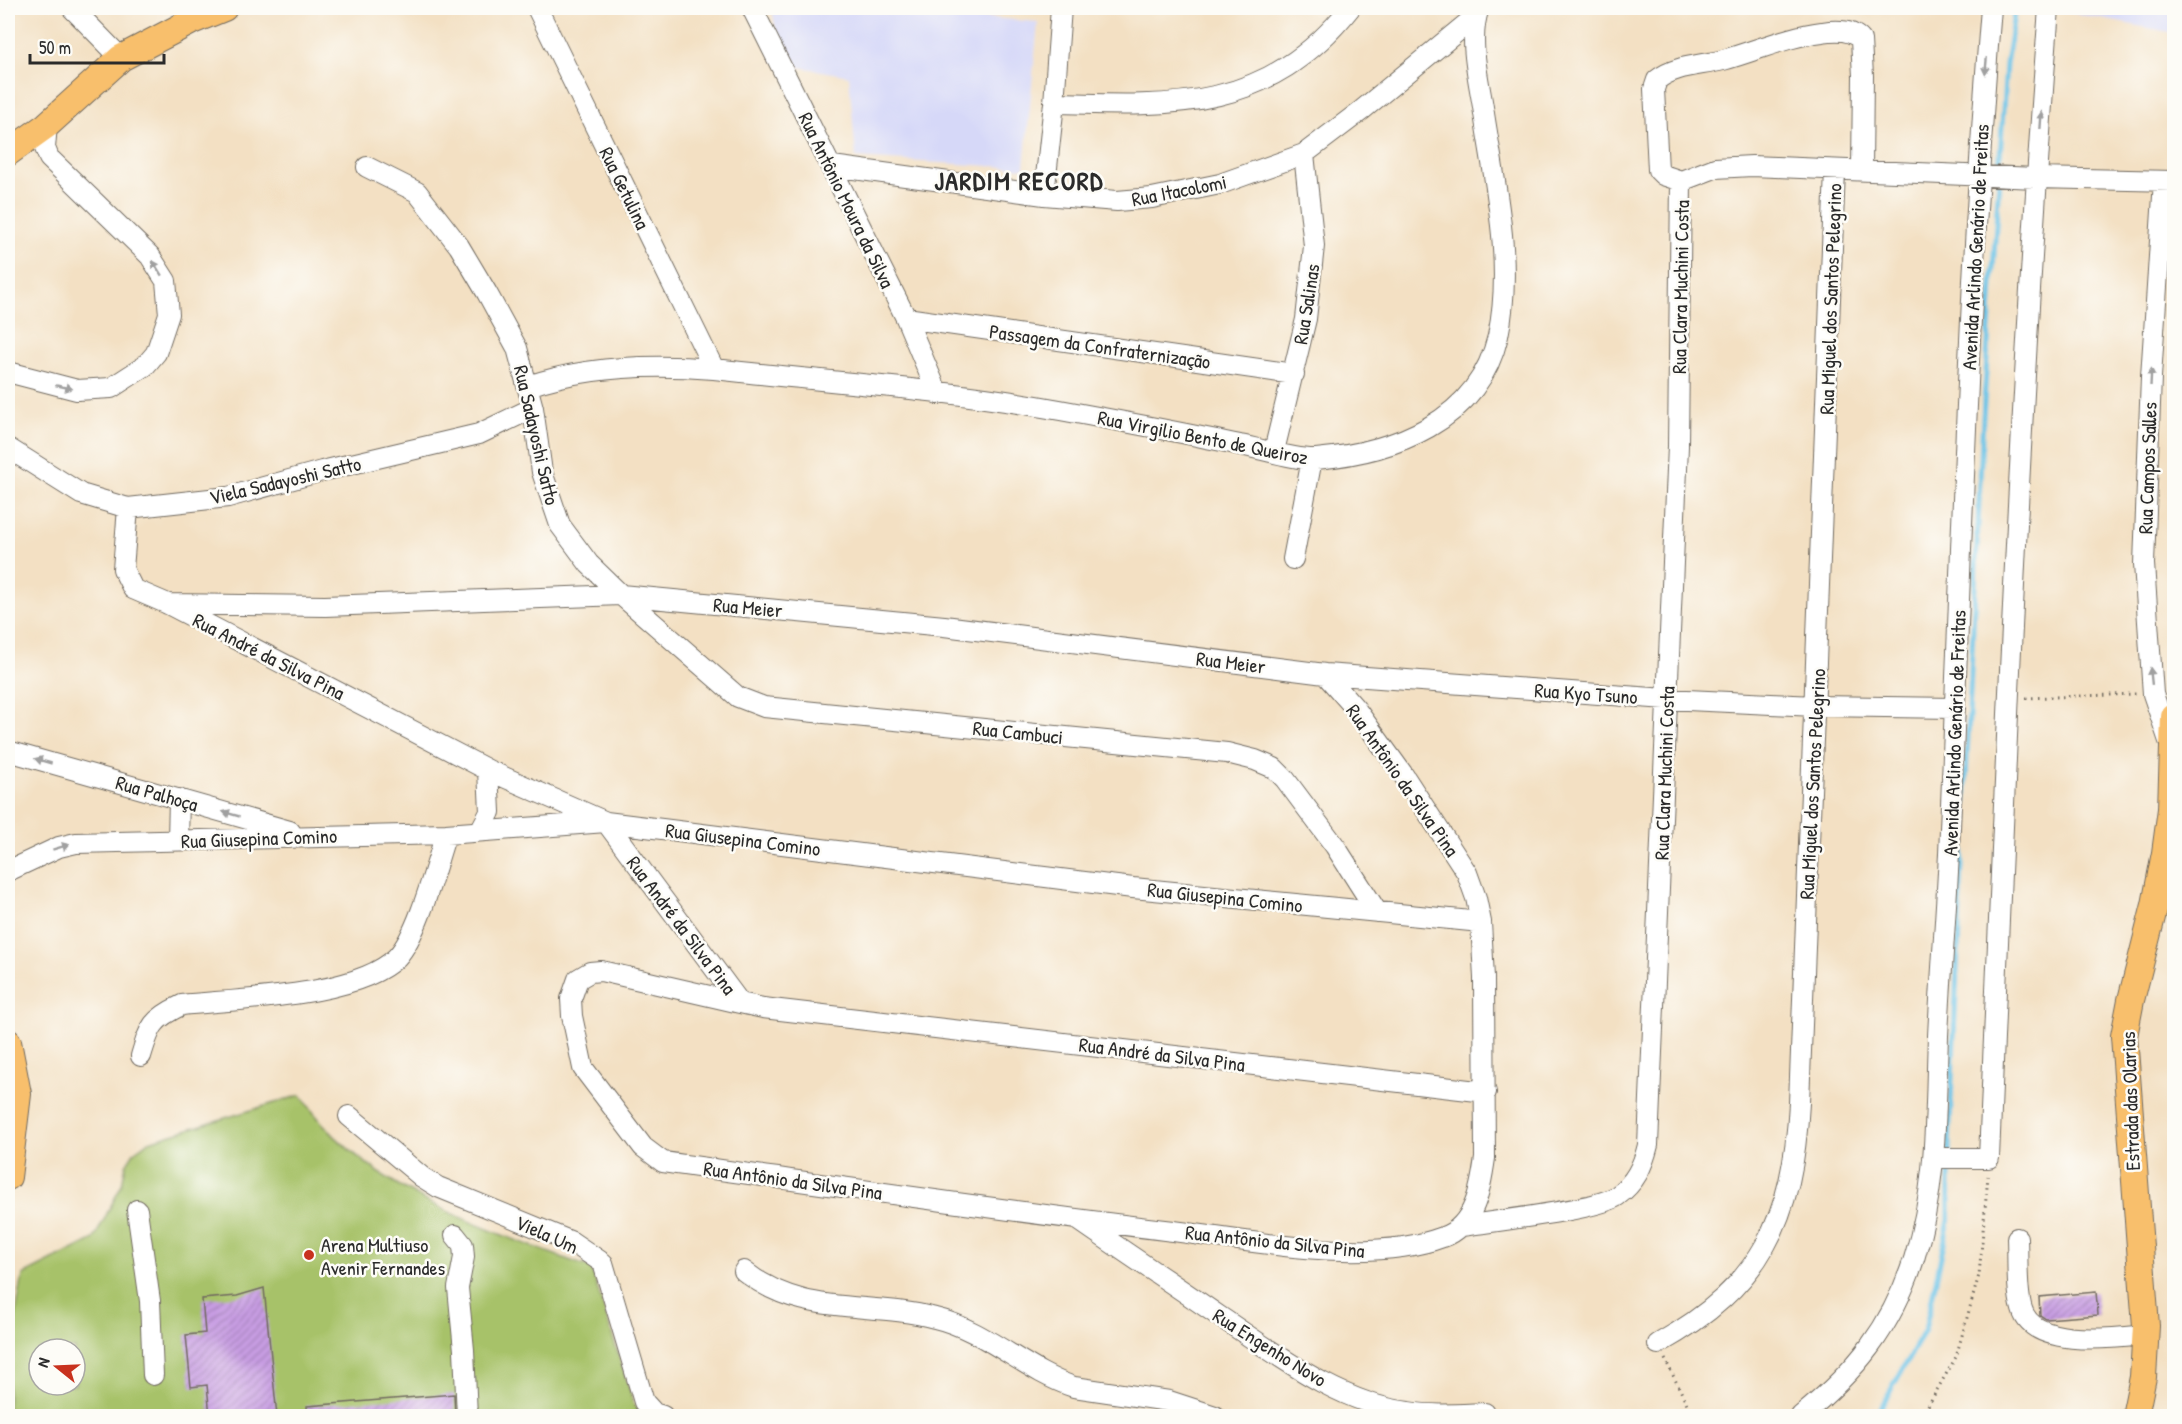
<svg xmlns="http://www.w3.org/2000/svg" width="2182" height="1424" viewBox="0 0 2182 1424" font-family="'Patrick Hand',sans-serif">
	<defs>
		<pattern id="building-hatch" width="6" height="6" patternUnits="userSpaceOnUse" patternTransform="scale(1.5)"><rect width="6" height="6" fill="#c89de3"/><path d="M-1 1l2-2M0 6l6-6M5 7l2-2" fill="none" stroke="#a380b8"/></pattern>
	</defs>
	<rect width="100%" height="100%" fill="#fdfcf7"/>
	<filter id="ink" filterUnits="userSpaceOnUse"><feTurbulence type="fractalNoise" baseFrequency=".0167" numOctaves="2"/><feDisplacementMap in="SourceGraphic" scale="12" xChannelSelector="R" yChannelSelector="G"/><feConvolveMatrix kernelMatrix="1 2 1 2 8 2 1 2 1" color-interpolation-filters="sRGB"/></filter>
	<filter id="wash" filterUnits="userSpaceOnUse"><feTurbulence type="fractalNoise" baseFrequency=".008" numOctaves="4" result="noise"/><feDisplacementMap in="SourceGraphic" scale="24" xChannelSelector="R" yChannelSelector="G"/><feGaussianBlur stdDeviation="1.35" result="paint"/><feColorMatrix in="noise" values="0 0 0 0 0 0 0 0 0 0 0 0 0 0 0 0 0 1.4 0 .05"/><feComposite in="paint" operator="in"/></filter>
	<g filter="url(#wash)">
		<rect width="100%" height="100%" fill="#f3e0c3"/>
		<!-- built -->
		<path fill="#d6d8f8" d="M772,8h107l159,14 -14,146 -168,-10 -7,-82 -60,-11 -14,-39z
			M2061,8h113v25l-113,-22z"/>
		<!-- pitch -->
		<path fill="#a7c269" stroke="#69764a" stroke-width="1.5" fill-rule="evenodd" d="M301,1095c61,95 189,136 290,173l43,136 8,12h-634v-59l15,-82 71,-36 28,-55 4,-19 9,-14 14,-10zM39,1349h36v36h-36z"/>
		<g fill="none" stroke-linecap="round" stroke-linejoin="round">
			<!-- stream -->
			<path stroke="#69c3e7" stroke-width="5" d="M1999,172l7,-108 9,-56
				M1876,1416l49,-86 24,-110v-75l11,-240 23,-488 16,-236"/>
		</g>
		<g id="blocks">
			<!-- building -->
			<path fill="url(#building-hatch)" d="M264,1288l13,128h-67l-3,-31 -16,2 -5,-52 19,-2 -3,-34 35,-3z
				M2096,1292l2,23 -52,4 -6,-4 -1,-18z
				M454,1394l1,22h-148v-10z"/>
		</g>
	</g>
	<g filter="url(#ink)">
		<use href="#blocks" fill-opacity="0" stroke="#716a60" stroke-width="1.5"/>
		<g fill="none" stroke-linecap="round" stroke-linejoin="round">
			<defs>
				<path id="minor" d="M72,8l49,50
					M537,8l177,361
					M752,8l154,310 32,76
					M1054,103c121,4 214,8 296,-95
					M832,166l212,29 73,6 35,-3 68,-14 84,-30 58,-44 114,-94
					M367,167l50,25 42,54 28,47 30,55 16,60 9,64 18,53 29,39 32,31 117,102 26,10 463,46 28,7 19,8 11,11 50,67 42,66
					M1681,181l34,-13 37,-2 284,12 138,3
					M1681,181l-18,-6 -5,-5 -4,-81 3,-9c18,-15 44,-14 66,-20 33,-9 65,-24 99,-28 12,-2 30,-3 39,8l2,36 -1,93
					M2164,181l-13,196 -7,187 9,130 16,47
					M1044,195l10,-92 7,-95
					M906,318l388,56
					M8,372l69,18 34,-2 34,-22 11,-13 13,-39 -3,-33 -16,-25 -101,-98 -4,-10 2,-23
					M528,386c58,-20 125,-22 186,-17 115,13 232,20 346,41 60,11 120,22 180,35 22,4 55,15 76,14 78,-7 162,-37 182,-123 16,-74 -4,-155 -15,-229 -5,-31 -15,-69 -4,-99
					M8,448l73,46 47,14 100,-11 94,-26 157,-37 54,-26
					M1274,451l32,-132 8,-73 -10,-92
					M128,508l-5,61 10,20 35,15 320,166 118,52 134,181 23,5 723,84
					M1293,559l19,-100
					M168,604l157,2 296,-11 323,31 381,48 341,25 150,7 139,2
					M8,751l282,80
					M480,831l10,-19 -2,-42
					M178,840l1,-41
					M8,871l51,-24 17,-4 370,-9 160,-12 527,66 348,34
					M740,1003l-139,-32 -11,1 -12,7 -7,20 1,17 11,52 60,79 20,15c167,23 334,48 502,68 83,10 200,36 278,7 32,-11 38,-50 42,-79l-1,-180 -3,-56 -5,-24 -9,-25 -65,-100 -47,-65 -30,-34
					M141,1056c9,-30 11,-37 41,-51 56,-6 176,-8 215,-48 22,-24 38,-90 49,-123
					M349,1116l73,61 16,10 134,55 31,21 41,139 10,11 9,3
					M1935,1158h54c16,-383 31,-768 60,-1150
					M137,1210l13,91 3,74
					M1080,1221c46,32 93,63 139,95 57,38 119,87 189,96 26,4 51,2 77,1
					M1463,1226c30,-5 134,-16 154,-30 18,-13 26,-30 31,-51l30,-699 3,-265
					M455,1235l8,10 1,12 -6,31 6,62 3,66
					M2017,1238c1,21 -1,52 5,71 11,40 93,29 124,26
					M744,1271c59,47 123,29 191,47 51,12 90,53 139,69l95,14 46,15
					M1658,1344c104,-58 135,-125 141,-241l36,-933
					M1801,1416c55,-45 90,-87 113,-157 24,-77 21,-144 24,-223 3,-61 8,-122 11,-183 12,-282 19,-564 42,-845"/>
				<path id="major" d="M8,153l39,-28 74,-67 71,-37 32,-13
					M8,1042l10,52 -10,83
					M2135,1416l8,-39 3,-51 -22,-290 7,-36 24,-95 10,-52 6,-44 3,-92"/>
			</defs>
			<!-- minor casing -->
			<use href="#minor" stroke="#716a60" stroke-width="22"/>
			<!-- major casing -->
			<use href="#major" stroke="#716a60" stroke-width="28"/>
			<!-- path -->
			<path stroke="#716a60" stroke-width="3" stroke-dasharray="1.5 4.5" stroke-linecap="butt" d="M2026,698l111,-4
				M1665,1359l28,57
				M1922,1416l34,-59 23,-82 9,-99"/>
			<!-- minor -->
			<use href="#minor" stroke="#fff" stroke-width="20"/>
			<!-- major -->
			<use href="#major" stroke="#f8bf6c" stroke-width="26"/>
		</g>
		<!-- one-way arrows -->
		<defs><path id="oneway-solid" d="M-6-.8H1V-3.2L6.5 0L1 3.2V.8H-6Z" transform="scale(1.5)"/></defs>
		<g fill="#a0a0a0">
			<use href="#oneway-solid" transform="translate(1986 66) rotate(95)"/>
			<use href="#oneway-solid" transform="translate(2041 120) rotate(-86)"/>
			<use href="#oneway-solid" transform="translate(157 268) rotate(-122)"/>
			<use href="#oneway-solid" transform="translate(2151 377) rotate(-87)"/>
			<use href="#oneway-solid" transform="translate(64 387) rotate(12)"/>
			<use href="#oneway-solid" transform="translate(2151 676) rotate(-96)"/>
			<use href="#oneway-solid" transform="translate(43 761) rotate(-164)"/>
			<use href="#oneway-solid" transform="translate(231 814) rotate(-164)"/>
			<use href="#oneway-solid" transform="translate(61 847) rotate(-17)"/>
		</g>
	</g>
	<!-- markers -->
	<circle fill="#c8321e" stroke="#fdfcf7" stroke-width="2" cx="309" cy="1255" r="6"/>
	<g text-anchor="middle" dominant-baseline="central" stroke-width="5" stroke-linejoin="round" paint-order="stroke">
		<!-- street labels -->
		<g font-size="20" fill="#2b2b2b" stroke="#fdfcf7">
			<text transform="translate(625 188) rotate(64)">Rua Getulina</text>
			<text transform="translate(1179 190) rotate(-11)">Rua Itacolomi</text>
			<text transform="translate(847 200) rotate(64)">Rua Antônio Moura da Silva</text>
			<text transform="translate(1975 247) rotate(-87)">Avenida Arlindo Genário de Freitas</text>
			<text transform="translate(1680 287) rotate(-89)">Rua Clara Muchini Costa</text>
			<text transform="translate(1830 299) rotate(-88)">Rua Miguel dos Santos Pelegrino</text>
			<text transform="translate(1306 304) rotate(-81)">Rua Salinas</text>
			<text transform="translate(1100 346) rotate(8)">Passagem da Confraternização</text>
			<text transform="translate(537 435) rotate(77)">Rua Sadayoshi Satto</text>
			<text transform="translate(1203 437) rotate(11)">Rua Virgilio Bento de Queiroz</text>
			<text transform="translate(2147 468) rotate(-88)">Rua Campos Salles</text>
			<text transform="translate(285 480) rotate(-13)">Viela Sadayoshi Satto</text>
			<text transform="translate(748 607) rotate(5)">Rua Meier</text>
			<text transform="translate(269 656) rotate(27)">Rua André da Silva Pina</text>
			<text transform="translate(1231 662) rotate(7)">Rua Meier</text>
			<text transform="translate(1586 693) rotate(4)">Rua Kyo Tsuno</text>
			<text transform="translate(1018 732) rotate(6)">Rua Cambuci</text>
			<text transform="translate(1954 733) rotate(-88)">Avenida Arlindo Genário de Freitas</text>
			<text transform="translate(1664 773) rotate(-88)">Rua Clara Muchini Costa</text>
			<text transform="translate(1403 780) rotate(55)">Rua Antônio da Silva Pina</text>
			<text transform="translate(1812 784) rotate(-87)">Rua Miguel dos Santos Pelegrino</text>
			<text transform="translate(157 793) rotate(16)">Rua Palhoça</text>
			<text transform="translate(259 838) rotate(-2)">Rua Giusepina Comino</text>
			<text transform="translate(743 839) rotate(7)">Rua Giusepina Comino</text>
			<text transform="translate(1225 897) rotate(6)">Rua Giusepina Comino</text>
			<text transform="translate(682 925) rotate(53)">Rua André da Silva Pina</text>
			<text transform="translate(1162 1054) rotate(7)">Rua André da Silva Pina</text>
			<text transform="translate(2130 1101) rotate(-92)">Estrada das Olarias</text>
			<text transform="translate(793 1180) rotate(8)">Rua Antônio da Silva Pina</text>
			<text transform="translate(547 1234) rotate(24)">Viela Um</text>
			<text transform="translate(1275 1241) rotate(6)">Rua Antônio da Silva Pina</text>
			<text transform="translate(1270 1347) rotate(32)">Rua Engenho Novo</text>
		</g>
		<!-- poi labels -->
		<g font-size="20" fill="#2b2b2b" stroke="#fdfcf7" text-anchor="start">
			<text x="321" y="1244">Arena Multiuso<tspan x="321" dy="23">Avenir Fernandes</tspan></text>
		</g>
		<!-- district labels -->
		<g font-size="26" font-weight="bold" letter-spacing="1.5" fill="#2b2b2b" stroke="#fdfcf7">
			<text x="1019" y="180">JARDIM RECORD</text>
		</g>
	</g>
	<!-- margin -->
	<rect width="2182" height="1424" fill="none" stroke="#fdfcf7" stroke-width="30"/>
	<!-- north arrow -->
	<g transform="translate(57 1367) rotate(288)"><circle r="28" fill="#fdfcf7" stroke="#a9a8a5" stroke-width="1.5"/>
	<path d="M0-4.5L10 22L0 15L-10 22Z" fill="#c8321e"/>
	<text y="-9" font-size="16" font-weight="bold" text-anchor="middle" fill="#2b2b2b">N</text>
	</g>
	<!-- scale -->
	<path d="M30 54v9h134v-9" fill="none" stroke="#2b2b2b" stroke-width="3"/>
	<text x="39" y="54" font-size="18" fill="#2b2b2b" stroke="#fdfcf7" stroke-width="4.5" paint-order="stroke">50 m</text>
</svg>
